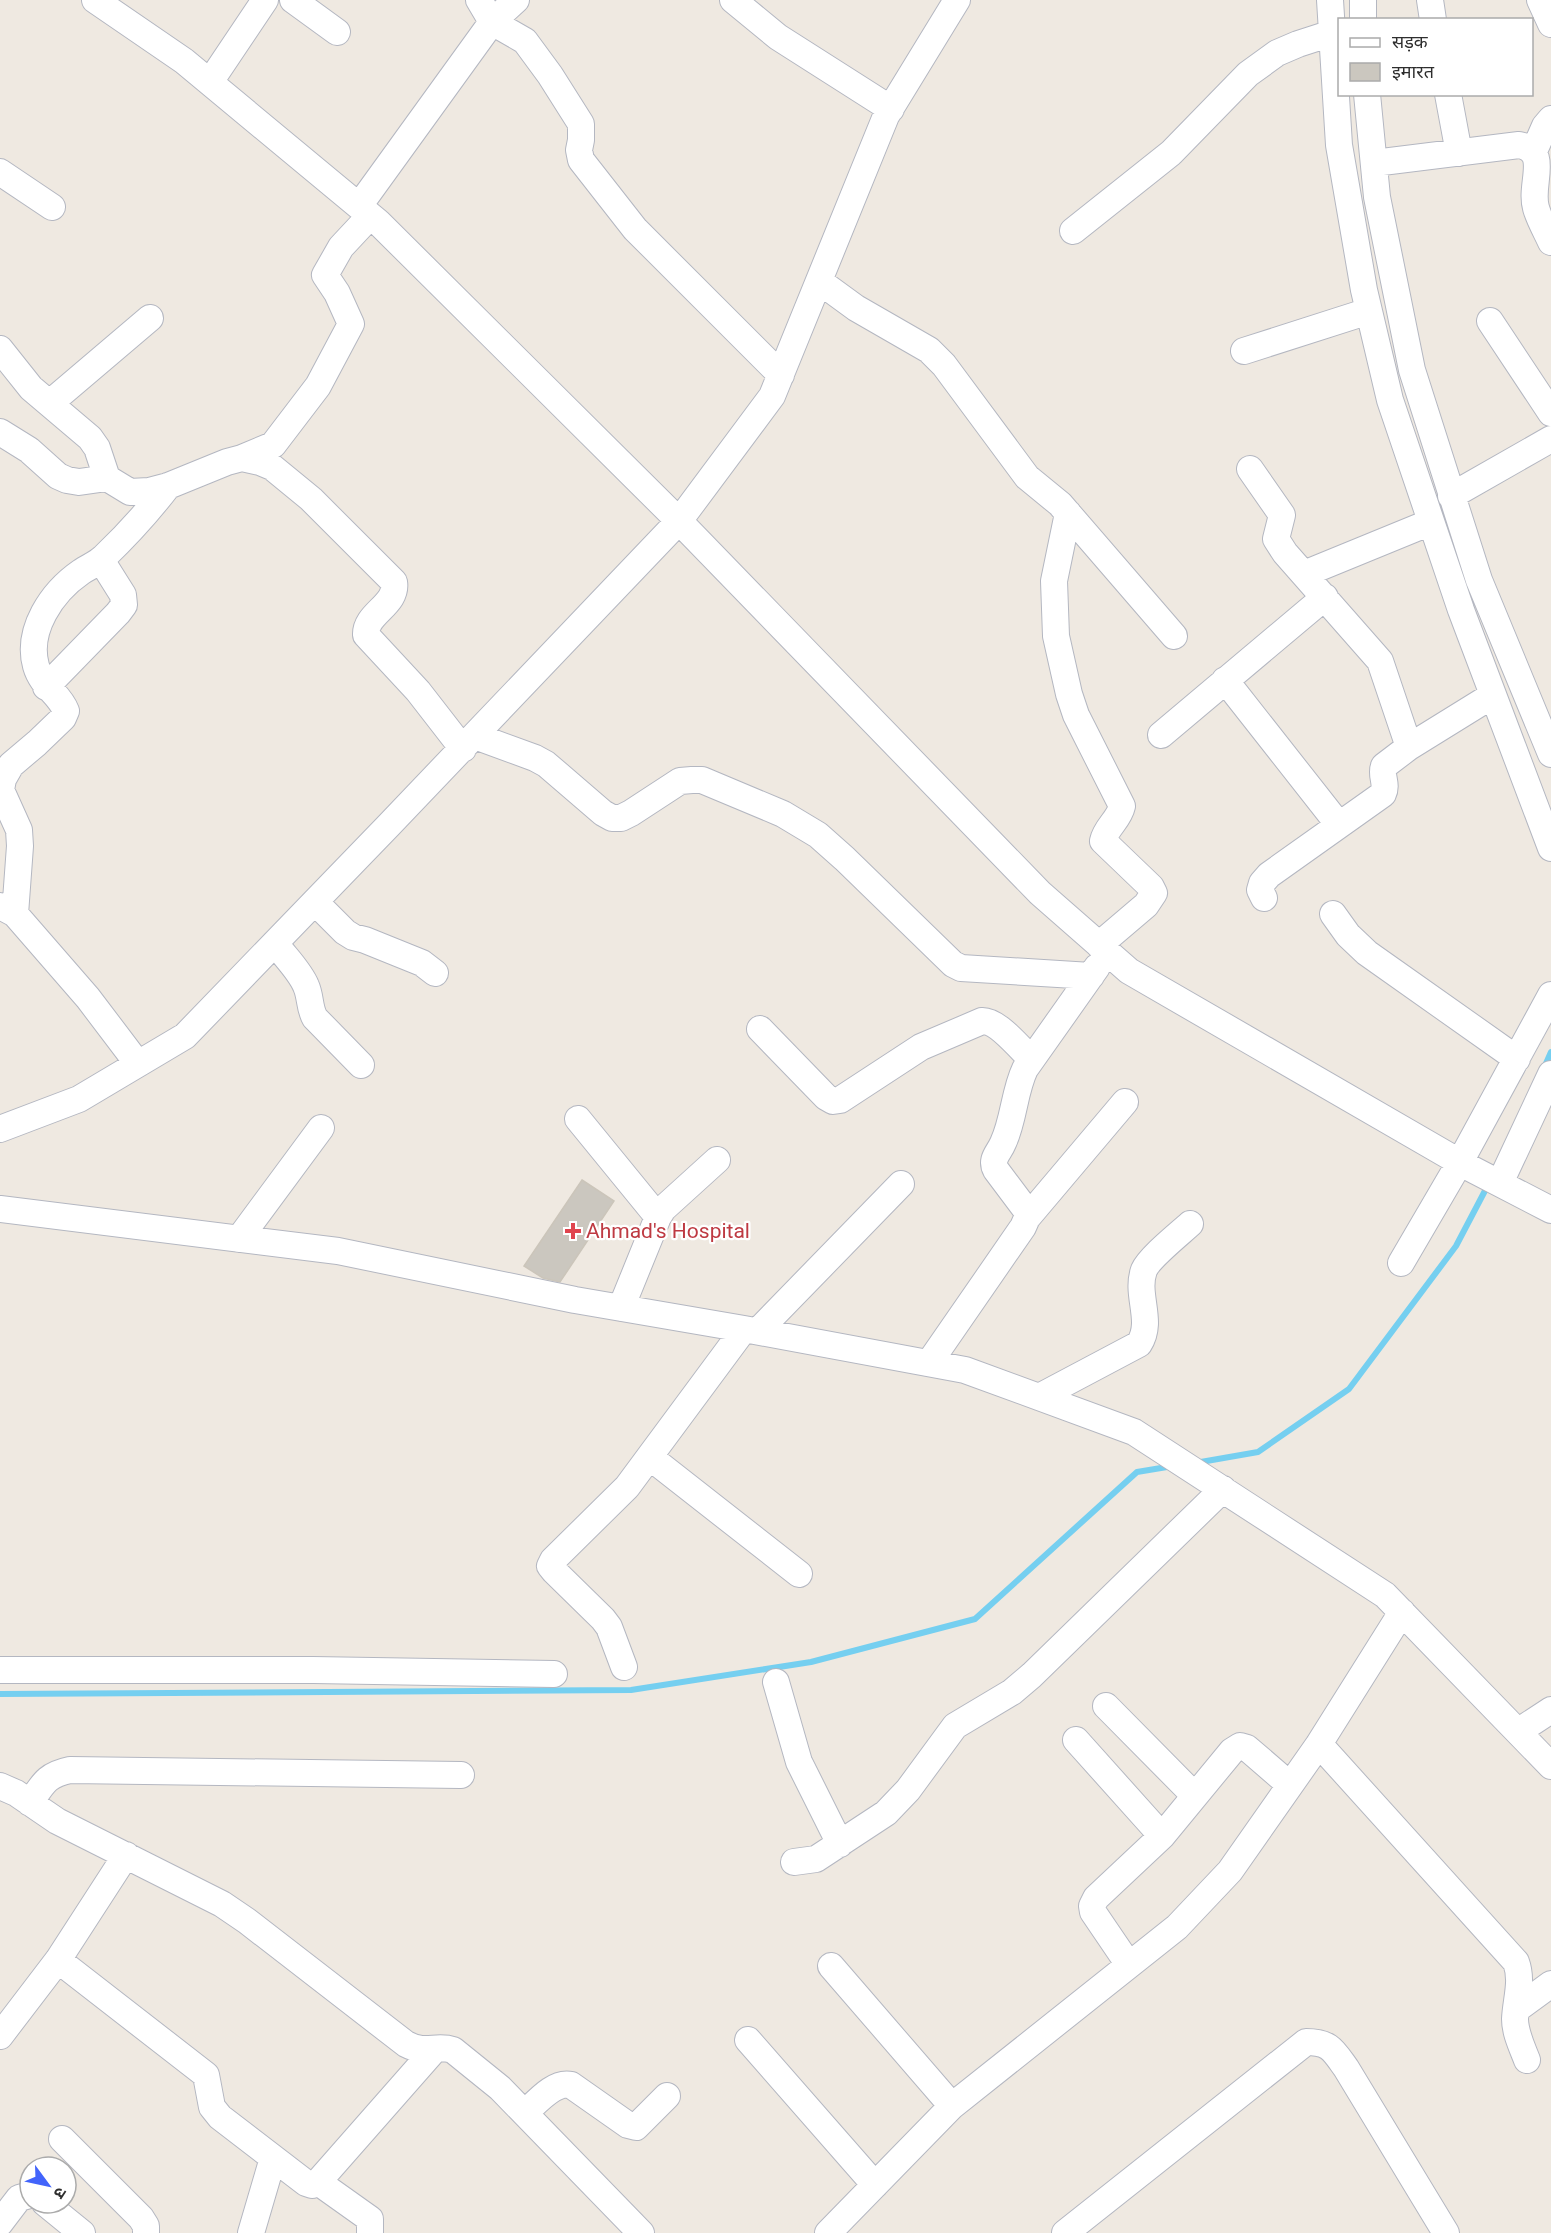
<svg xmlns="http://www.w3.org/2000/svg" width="1551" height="2233" viewBox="0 0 1551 2233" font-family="Roboto,'Noto Sans Devanagari',sans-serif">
	<rect width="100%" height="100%" fill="#efe9e1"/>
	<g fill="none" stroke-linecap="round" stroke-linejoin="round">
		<!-- stream -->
		<path stroke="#75cff0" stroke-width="6" d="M1544,1068l7,-16
			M1195,1463l63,-11 91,-63 107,-143 32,-61
			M0,1694l631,-4 180,-28 164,-43 162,-147 36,-6"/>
	</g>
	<!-- building -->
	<path fill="#cbc7bf" stroke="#cbc5ba" stroke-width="1.5" d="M582,1180l32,21 -54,81 -17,-4 -19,-12z"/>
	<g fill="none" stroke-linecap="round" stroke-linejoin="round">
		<defs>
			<path id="minor" d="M95,0l89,61 194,161 301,299 361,372 89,78 339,196 83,43
				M293,0l44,32
				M479,0l13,22 33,19 25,34 31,49v16l-2,10 2,10 54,69 146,146
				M733,0l45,37 113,72
				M1330,0l9,145 25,145 26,110 71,210 90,238
				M1363,0v20
				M1430,0l3,20
				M1540,0l11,24
				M210,82l55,-82
				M1367,94l10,103 35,173 67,210 72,174
				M1448,94l11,59
				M1534,151l11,-25 6,-7
				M1374,163l145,-18c32,6 10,39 17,63 3,11 10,23 15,34
				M0,172l52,35
				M359,206l133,-184 24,-22
				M1073,231l98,-78 77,-79 29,-21 21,-9 34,-11
				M819,281l37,27 73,42 15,15 83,112 33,27 114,132
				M1490,321l61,92
				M0,349l31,39 59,50 7,10 10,30
				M1244,351l125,-40
				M50,403l100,-85
				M0,432l29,18 29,26 9,4 12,2 28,-4 23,14 19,-1 19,-5 59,-24 15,-4 18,4 12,5 39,32 83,83c4,23 -29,31 -28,53l52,56 45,58
				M242,458l31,-13 45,-59 33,-62 -14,-31 -12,-18 16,-28 29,-31
				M1250,469l32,46 -6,24 9,14 95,108 29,86
				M1451,496l100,-57
				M1068,513l-14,68 2,55 13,58 7,21 46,91c-3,14 -16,21 -19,35l48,46 3,6 -8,12 -47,40
				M1304,574l127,-52
				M1225,680l114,145
				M46,687l72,-74 6,-8 -1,-10 -22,-35
				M1161,735l164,-138
				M475,736l60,22 11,6 57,49 9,5h9l10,-5 49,-32 12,-1h10l81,34 35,21 27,24 108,105 8,4 130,8
				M1264,898l-4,-8 2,-7 7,-8 114,-81c5,-10 -3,-19 1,-28l25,-19 84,-52
				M315,902l30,30 8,5 12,3 57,23 13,10
				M0,906l15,8 73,84 50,66
				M15,914l5,-68 -1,-16 -18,-40 2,-11 8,-14 26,-22 26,-25 3,-7c-7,-18 -24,-24 -30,-45 -10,-36 16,-74 45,-94 7,-5 16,-8 23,-15 23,-22 44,-45 64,-71
				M1333,914l15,21 19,18 150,106
				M275,943c10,14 25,28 31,43 5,11 3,22 9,32l46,47
				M760,1029l66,68 7,4 7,-1 81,-53 61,-26c15,-1 38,27 49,38
				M578,1119l80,98
				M0,1129l79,-30 106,-63 204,-211 290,-304 93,-125 114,-280 71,-116
				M1500,1183l51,-109
				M0,1209l338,42 237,49 169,29 221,41 169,62 251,163 166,171
				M1027,1218l98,-116
				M239,1239l82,-111
				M1401,1263l59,-101 91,-167
				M621,1308l37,-91 5,-8 54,-49
				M758,1331l143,-147
				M929,1363l94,-136 4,-9 -1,-8 -30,-40c-6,-11 3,-17 7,-27 11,-23 11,-51 22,-74l72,-102
				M1039,1397l100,-53c15,-23 -4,-49 5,-74 5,-12 35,-36 46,-46
				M651,1458l148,116
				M624,1667l-15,-40 -6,-8 -49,-48 -4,-5 3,-6 74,-73 117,-158
				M0,1670h313l241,4
				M776,1682l23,80 41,82
				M1106,1706l89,90
				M1519,1731l32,-21
				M1076,1740l86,96
				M1319,1744l197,218c7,19 0,37 -1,57 0,14 7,28 12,41
				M0,1786l16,7 41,28 165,83 25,17 159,123c21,11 29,0 47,6l47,38 141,145
				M30,1803c13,-19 16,-28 40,-33l391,5
				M794,1862l22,-3 70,-46 22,-23 47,-64 57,-34 20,-17 191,-186
				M58,1960l148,115 6,32 8,10 86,66 6,2 6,-3 117,-133
				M1129,1965l-36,-53 -1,-6 4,-8 66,-62 70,-85 8,-5 7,2 43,37
				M831,1966l121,140
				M1517,2009l34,-25
				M0,2036l58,-76 68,-105
				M748,2040l127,145
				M525,2113c12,-11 29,-32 46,-28l57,40 8,2 31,-31
				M62,2139l79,79 5,8v7
				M318,2182l52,37v14
				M45,2203l37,30
				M0,2223l19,-25 11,-3
				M251,2233l22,-75
				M828,2233l124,-127 225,-179 53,-56 89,-127 83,-132
				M1065,2233l241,-191c24,0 27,8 40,26l100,165"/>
		</defs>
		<!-- minor casing -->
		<use href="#minor" stroke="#b4b7c1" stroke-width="28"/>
		<!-- minor -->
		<use href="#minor" stroke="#fff" stroke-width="26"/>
	</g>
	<!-- markers -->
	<path fill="#e0444e" stroke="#fff" stroke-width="2" d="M570 1222h6v6h6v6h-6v6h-6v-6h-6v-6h6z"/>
	<g text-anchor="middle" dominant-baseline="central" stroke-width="4.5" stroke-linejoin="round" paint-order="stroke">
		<!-- health labels -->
		<g font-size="21" fill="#be3a42" stroke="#fff" text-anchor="start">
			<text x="586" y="1231">Ahmad's Hospital</text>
		</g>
	</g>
	<!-- legend -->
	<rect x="1338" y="18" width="195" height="78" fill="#ffffff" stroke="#ababab" stroke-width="1.5"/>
	<rect x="1350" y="38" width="30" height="9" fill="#ffffff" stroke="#ababab" stroke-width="1.5"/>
	<text x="1392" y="48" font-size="18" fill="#2e2e2e">सड़क</text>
	<rect x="1350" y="63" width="30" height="18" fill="#cbc7bf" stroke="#ababab" stroke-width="1.5"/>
	<text x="1392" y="78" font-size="18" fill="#2e2e2e">इमारत</text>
	<!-- north arrow -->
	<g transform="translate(48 2185) rotate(123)"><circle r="28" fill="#ffffff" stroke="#ababab" stroke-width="1.5"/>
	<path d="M0-4.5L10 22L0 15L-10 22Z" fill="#4264fb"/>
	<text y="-9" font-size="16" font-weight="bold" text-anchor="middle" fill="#2e2e2e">उ</text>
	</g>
</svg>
